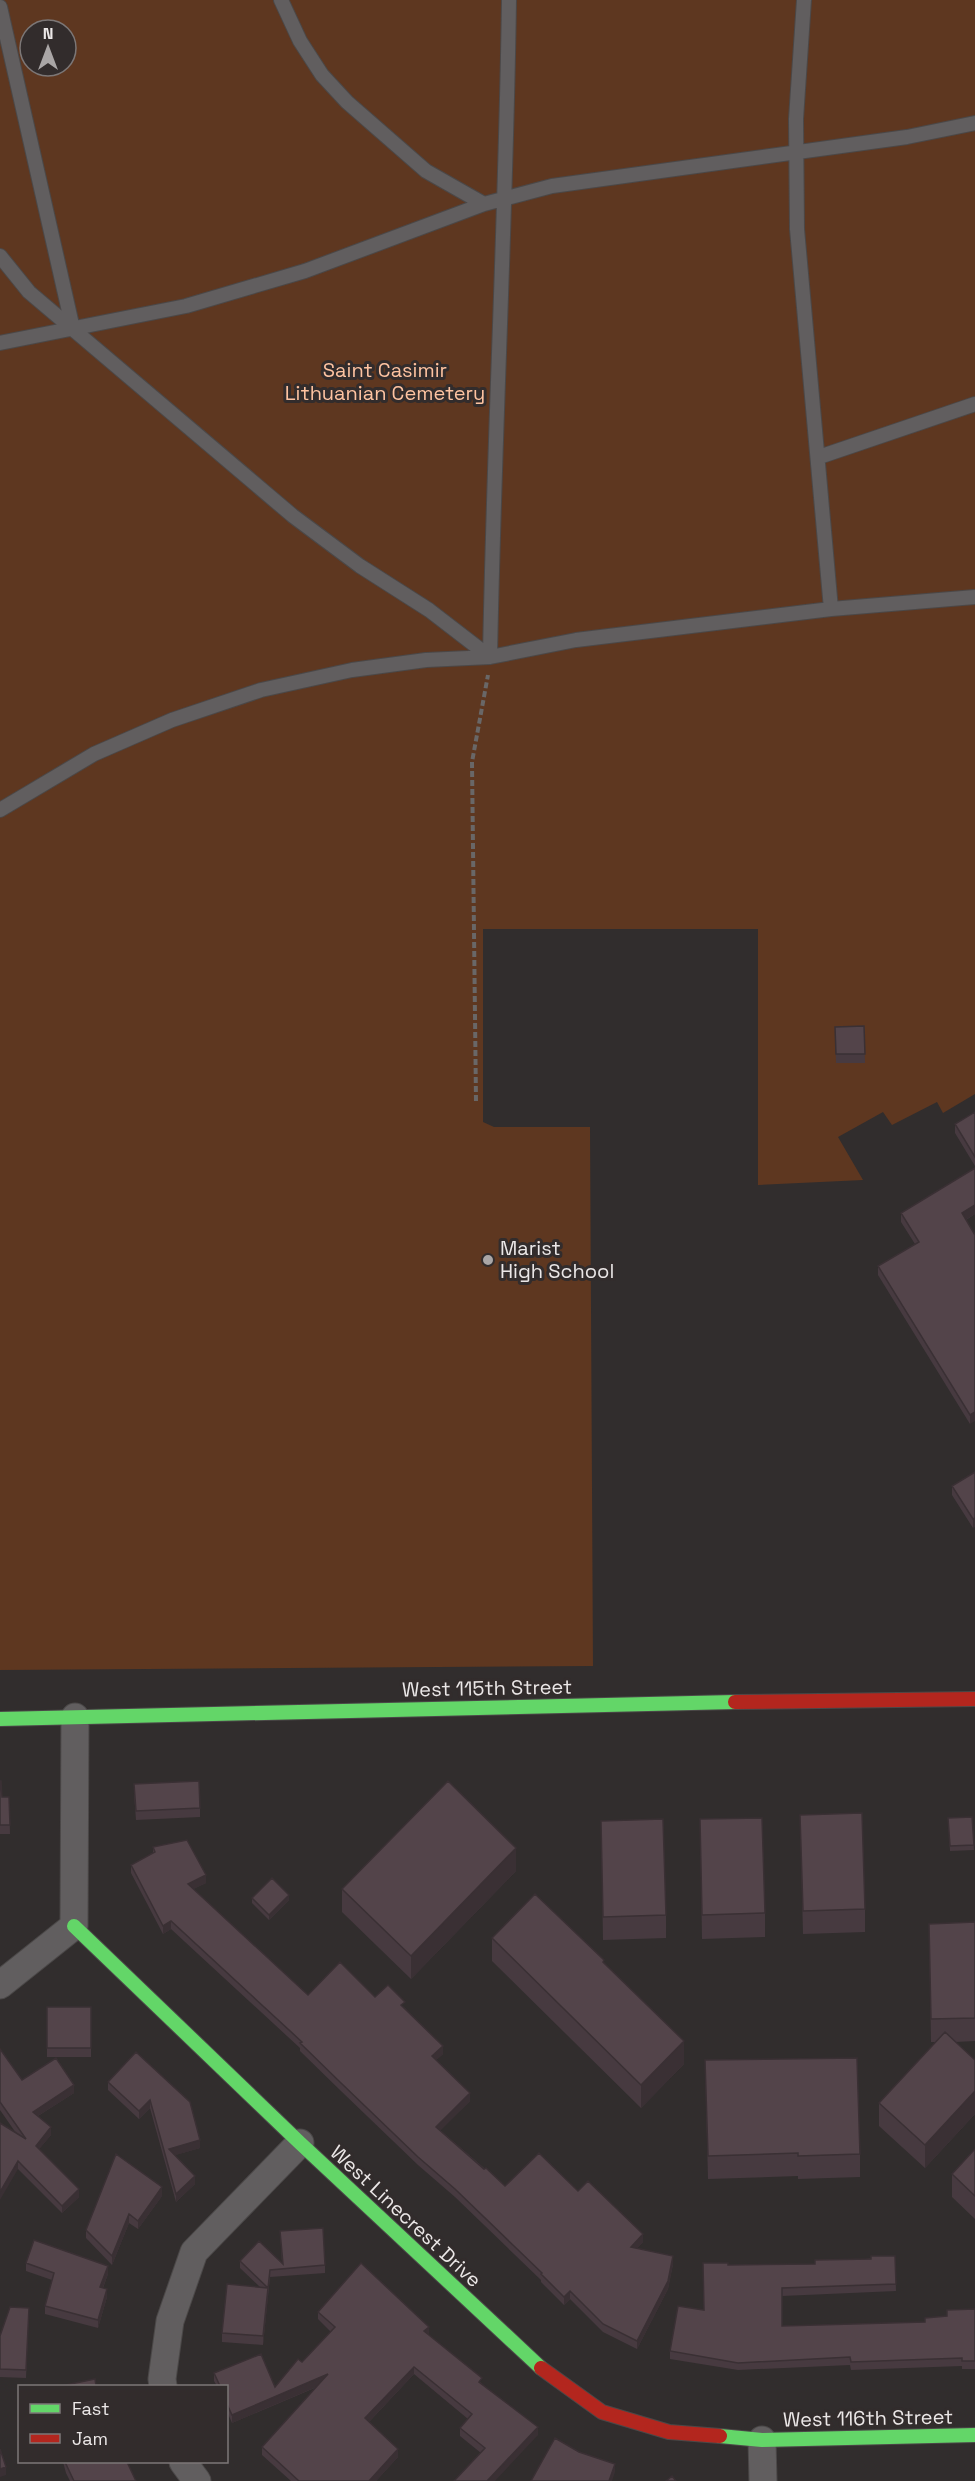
<svg xmlns="http://www.w3.org/2000/svg" width="975" height="2481" viewBox="0 0 975 2481" font-family="'Space Grotesk',sans-serif">
	<rect width="100%" height="100%" fill="#312d2d"/>
	<!-- green -->
	<path fill="#5e3720" fill-rule="evenodd" d="M0,0h975v1094l-32,19 -6,-11 -45,23 -9,-13 -45,25 25,43 -105,5v-256h-275v193l11,5h96l3,539 -593,4zM30,30h36v36h-36z"/>
	<g fill="none" stroke-linecap="round" stroke-linejoin="round">
		<defs>
			<path id="lane" d="M281,0l19,41 22,34 25,27 79,69 58,33
				M804,0l-8,119 1,110 34,380
				M0,7l73,322
				M0,256l29,36 264,224 67,50 69,44 61,47
				M0,343l186,-37 119,-35 179,-67 68,-18 355,-49 68,-14
				M819,457l156,-53
				M490,657c4,-219 16,-438 19,-657
				M0,810l94,-56 78,-34 89,-30 91,-20 74,-10 64,-3 86,-17 255,-31 144,-12"/>
			<path id="street" d="M0,1985l74,-59 1,-209
				M163,2386l-1,-7 8,-58 24,-69 106,-109
				M762,2440l1,41
				M183,2462l14,19"/>
			<path id="fast" d="M0,1719l735,-17
				M74,1926l226,217 241,225
				M720,2436l42,4 213,-5"/>
			<path id="jam" d="M735,1702l240,-3
				M541,2368l61,44 67,20 51,4"/>
		</defs>
		<!-- lane casing -->
		<use href="#lane" stroke="#4b4848" stroke-width="16"/>
		<!-- street casing -->
		<use href="#street" stroke="#4b4848" stroke-width="29"/>
		<!-- fast casing -->
		<use href="#fast" stroke="#4b4848" stroke-width="16"/>
		<!-- jam casing -->
		<use href="#jam" stroke="#4b4848" stroke-width="16"/>
		<!-- path -->
		<path stroke="#696767" stroke-width="4" stroke-dasharray="6 3" stroke-linecap="butt" d="M476,1101l-4,-339 16,-87"/>
		<!-- lane -->
		<use href="#lane" stroke="#615e5f" stroke-width="14"/>
		<!-- street -->
		<use href="#street" stroke="#615e5f" stroke-width="27"/>
		<!-- fast -->
		<use href="#fast" stroke="#63d668" stroke-width="14"/>
		<!-- jam -->
		<use href="#jam" stroke="#b3261e" stroke-width="14"/>
	</g>
	<!-- wall -->
	<path fill="#473a40" d="M864,1026l1,37h-29l-1,-36z
		M975,1112v54l-20,-33v-9z
		M975,1168v46l-9,6 9,15 -5,189 -92,-149v-9l37,-22 -14,-22v-9z
		M975,1472l-2,56 -21,-33v-9z
		M0,1781l2,16h7l1,37h-10z
		M134,1793l66,15v9l-64,3z
		M800,1815l65,94v23l-62,2z
		M972,1817l2,33 -24,1 -2,-33z
		M700,1819l65,94v24l-63,2z
		M601,1821l65,94v23l-63,2z
		M153,1847l53,36 -13,6 115,106 67,2 30,11 38,46 -7,6 34,41 -30,29 65,56 73,5 65,51 -6,6 36,16 -5,25 -31,60 -34,-17 -33,-33 -6,6 -23,-23v-2l-86,-83 -37,-32 -77,-74 -41,-40v-3l-129,-119 -8,5 -32,-61v-8l22,-12z
		M516,1871l-105,108 -69,-67v-23z
		M252,1898l37,2 -20,20 -17,-17z
		M975,1922v119l-20,1 20,18v54l-50,54 -46,-42v-23l57,-61h-5l-2,-118z
		M492,1938l112,25 80,101 -43,44 -149,-147z
		M47,2007h44v50h-44z
		M0,2049l22,31 52,13 -36,23 13,19 -12,14 40,48 -17,16 -44,-44 -2,-36 -16,-23z
		M136,2052l64,96 -25,7 20,29 -19,18 -26,-94 -11,11 -31,-29v-8z
		M705,2060l155,94v23l-62,2v-3l-90,3z
		M975,2149v70l-23,-22v-23z
		M162,2196l-24,33 -9,-6 -17,42 -26,-27v-8z
		M280,2231l45,34v8l-55,4 -7,68 -41,-3v-9l38,-46 -20,-19v-7l42,2z
		M895,2256l1,35 -114,5v30l143,-4 50,-13v60h-13v-3l-111,4 -1,-5 -112,5 -68,-11v-8l34,-41 24,-45 87,-1z
		M26,2263l82,11 -5,14 4,9 -9,31 -53,-14v-8l7,-26 -26,-9z
		M29,2308l-3,70 -26,-1v-41z
		M318,2312l111,23 109,100 -57,18 -21,-17v-8l8,-9 -54,-45 -45,48 29,35 -22,24h-85l-29,-26v-8l55,-60 -85,36 -6,-14v-23h-9l-3,-5v-8l61,14 27,-25 29,-30 -13,-13z
		M63,2462h64l9,19h-66l-4,-8z"/>
	<!-- shaded-wall -->
	<path fill="#3a3034" d="M975,1205v9l-13,8v-9z
		M975,1412v9l-5,3v-9z
		M975,1518v9l-2,1v-9z
		M516,1848v23l-105,108v-23z
		M206,1875v8l-18,9v-8z
		M289,1895v5l-20,20v-5z
		M171,1921v8l-8,5v-8z
		M684,2041v23l-43,44v-23z
		M443,2046v8l-11,10v-8z
		M74,2085v8l-41,26v-7z
		M975,2091v23l-50,54v-23z
		M470,2093v8l-34,34v-8z
		M150,2100v8l-11,11v-8z
		M51,2127v8l-15,18v-7z
		M200,2140v8l-31,9v-8z
		M18,2161v8l-18,31v-8z
		M195,2176v8l-19,18v-8z
		M162,2187v9l-24,33v-8z
		M79,2189v8l-17,16v-7z
		M129,2214v9l-17,42v-9z
		M643,2234v8l-12,13v-8z
		M673,2256v8l-5,25 -31,60v-8z
		M108,2266v8l-8,21v-8z
		M268,2288v9l-5,48v-9z
		M107,2289v8l-9,31v-8z
		M570,2291v8l-6,6v-8z
		M429,2327v8l-5,-4z
		M414,2367v7l-49,52v-8z
		M328,2374v8l-96,41v-8z
		M538,2427v8l-43,46h-8z
		M398,2449v8l-22,24h-7z
		M615,2464v8l-3,9h-3z
		M6,2467v8l-6,2v-8z"/>
	<!-- building -->
	<path fill="#53444a" stroke="#3a3034" stroke-width="1.5" d="M864,1026l1,28h-29l-1,-27z
		M975,1112v45l-20,-33z
		M975,1168v37l-13,8 13,22v177l-5,3 -92,-149 41,-24 -18,-29z
		M975,1472v46l-2,1 -21,-33z
		M0,1781h1l1,16h7l1,28h-10z
		M199,1781l1,27 -64,3 -2,-27z
		M448,1781l68,67 -105,108 -69,-67z
		M862,1813l3,96 -62,2 -3,-96z
		M972,1817l2,28 -24,1 -2,-28z
		M762,1818l3,95 -63,2 -2,-96z
		M663,1819l3,96 -63,2 -2,-96z
		M187,1840l19,35 -18,9 120,111 32,-33 35,35 13,-12 17,17 -4,3 42,41 -11,10 38,37 -34,34 48,42 2,-1 19,18 34,-33 39,38 10,-10 55,53 -12,13 42,9 -5,25 -31,60 -34,-17 -33,-33 -6,6 -23,-23 1,-1 -87,-84 -37,-32 -77,-74 -41,-40 2,-1 -131,-121 -8,5 -32,-61 24,-13 -2,-5z
		M272,1878l17,17 -20,20 -17,-17z
		M535,1894l69,66 -1,2 81,79 -43,44 -149,-147z
		M975,1922v96l-44,1 -2,-95z
		M47,2007h44v41h-44z
		M945,2032l30,28v31l-50,54 -46,-42z
		M0,2049l22,31 34,-22 18,27 -41,27 18,15 -15,19 43,43 -17,17 -44,-45 -18,31v-69l26,16 -26,-37z
		M136,2052l54,50 10,38 -31,9 26,27 -19,18 -26,-94 -11,11 -31,-29z
		M857,2058l3,96 -62,2v-3l-90,3 -3,-96z
		M975,2149v47l-23,-22z
		M116,2154l46,33 -24,34 -9,-7 -17,42 -26,-26z
		M323,2228l2,37 -55,5 -2,18 -28,-27 19,-20 24,23 -3,-33z
		M34,2240l74,26 -8,21 7,2 -9,31 -53,-14 9,-33 -28,-10z
		M871,2256h24l1,28 -114,4v38l143,-4v-4l22,-2v-6l28,-1v52h-13v-3l-111,4 -1,-5 -112,6 -68,-12 8,-45 26,4 -1,-47h25v2l87,-1v-4l56,-1z
		M361,2263l68,64 -5,4 58,47 -3,4 59,45 -51,54h-33l31,-33 -25,-20 12,-14 -58,-47 -49,51 33,31 -29,32h-70l-37,-34 66,-73 -96,41 -6,-13v-16h-6l-6,-13 47,-19 14,33 23,-28 4,3 33,-35 -17,-15z
		M227,2284l41,4 -5,48 -41,-3z
		M10,2307l19,1 -3,62 -26,-1v-33z
		M95,2379l1,7h-35z
		M555,2438l24,14 36,12 -6,17h-78z
		M0,2449l6,18 -6,2z
		M65,2462h62l9,19h-62z
		M672,2476l4,5h-10z"/>
	<!-- markers -->
	<circle fill="#aaa6a6" stroke="#322c2c" stroke-width="2" cx="488" cy="1260" r="6"/>
	<g text-anchor="middle" dominant-baseline="central" stroke-width="6" stroke-linejoin="round" paint-order="stroke">
		<!-- park labels -->
		<g font-size="20" fill="#fec3a1" stroke="#322c2c">
			<text x="385" y="370">Saint Casimir<tspan x="385" dy="23">Lithuanian Cemetery</tspan></text>
		</g>
		<!-- poi labels -->
		<g font-size="20" fill="#ebe7e7" stroke="#322c2c" text-anchor="start">
			<text x="500" y="1248">Marist<tspan x="500" dy="23">High School</tspan></text>
		</g>
		<!-- street labels -->
		<g font-size="20" fill="#ebe7e7" stroke="#322c2c">
			<text transform="translate(487 1688) rotate(-1)">West 115th Street</text>
			<text transform="translate(406 2216) rotate(43)">West Linecrest Drive</text>
			<text transform="translate(868 2418) rotate(-1)">West 116th Street</text>
		</g>
	</g>
	<!-- legend -->
	<rect x="18" y="2385" width="210" height="78" fill="#322c2c" stroke="#7c7777" stroke-width="1.5"/>
	<rect x="30" y="2404" width="30" height="9" fill="#63d668" stroke="#7c7777" stroke-width="1.5"/>
	<text x="72" y="2415" font-size="18" fill="#ebe7e7">Fast</text>
	<rect x="30" y="2434" width="30" height="9" fill="#b3261e" stroke="#7c7777" stroke-width="1.5"/>
	<text x="72" y="2445" font-size="18" fill="#ebe7e7">Jam</text>
	<!-- north arrow -->
	<g transform="translate(48 48)"><circle r="28" fill="#322c2c" stroke="#7c7777" stroke-width="1.5"/>
	<path d="M0-4.5L10 22L0 15L-10 22Z" fill="#aaa6a6"/>
	<text y="-9" font-size="16" font-weight="bold" text-anchor="middle" fill="#ebe7e7">N</text>
	</g>
</svg>
